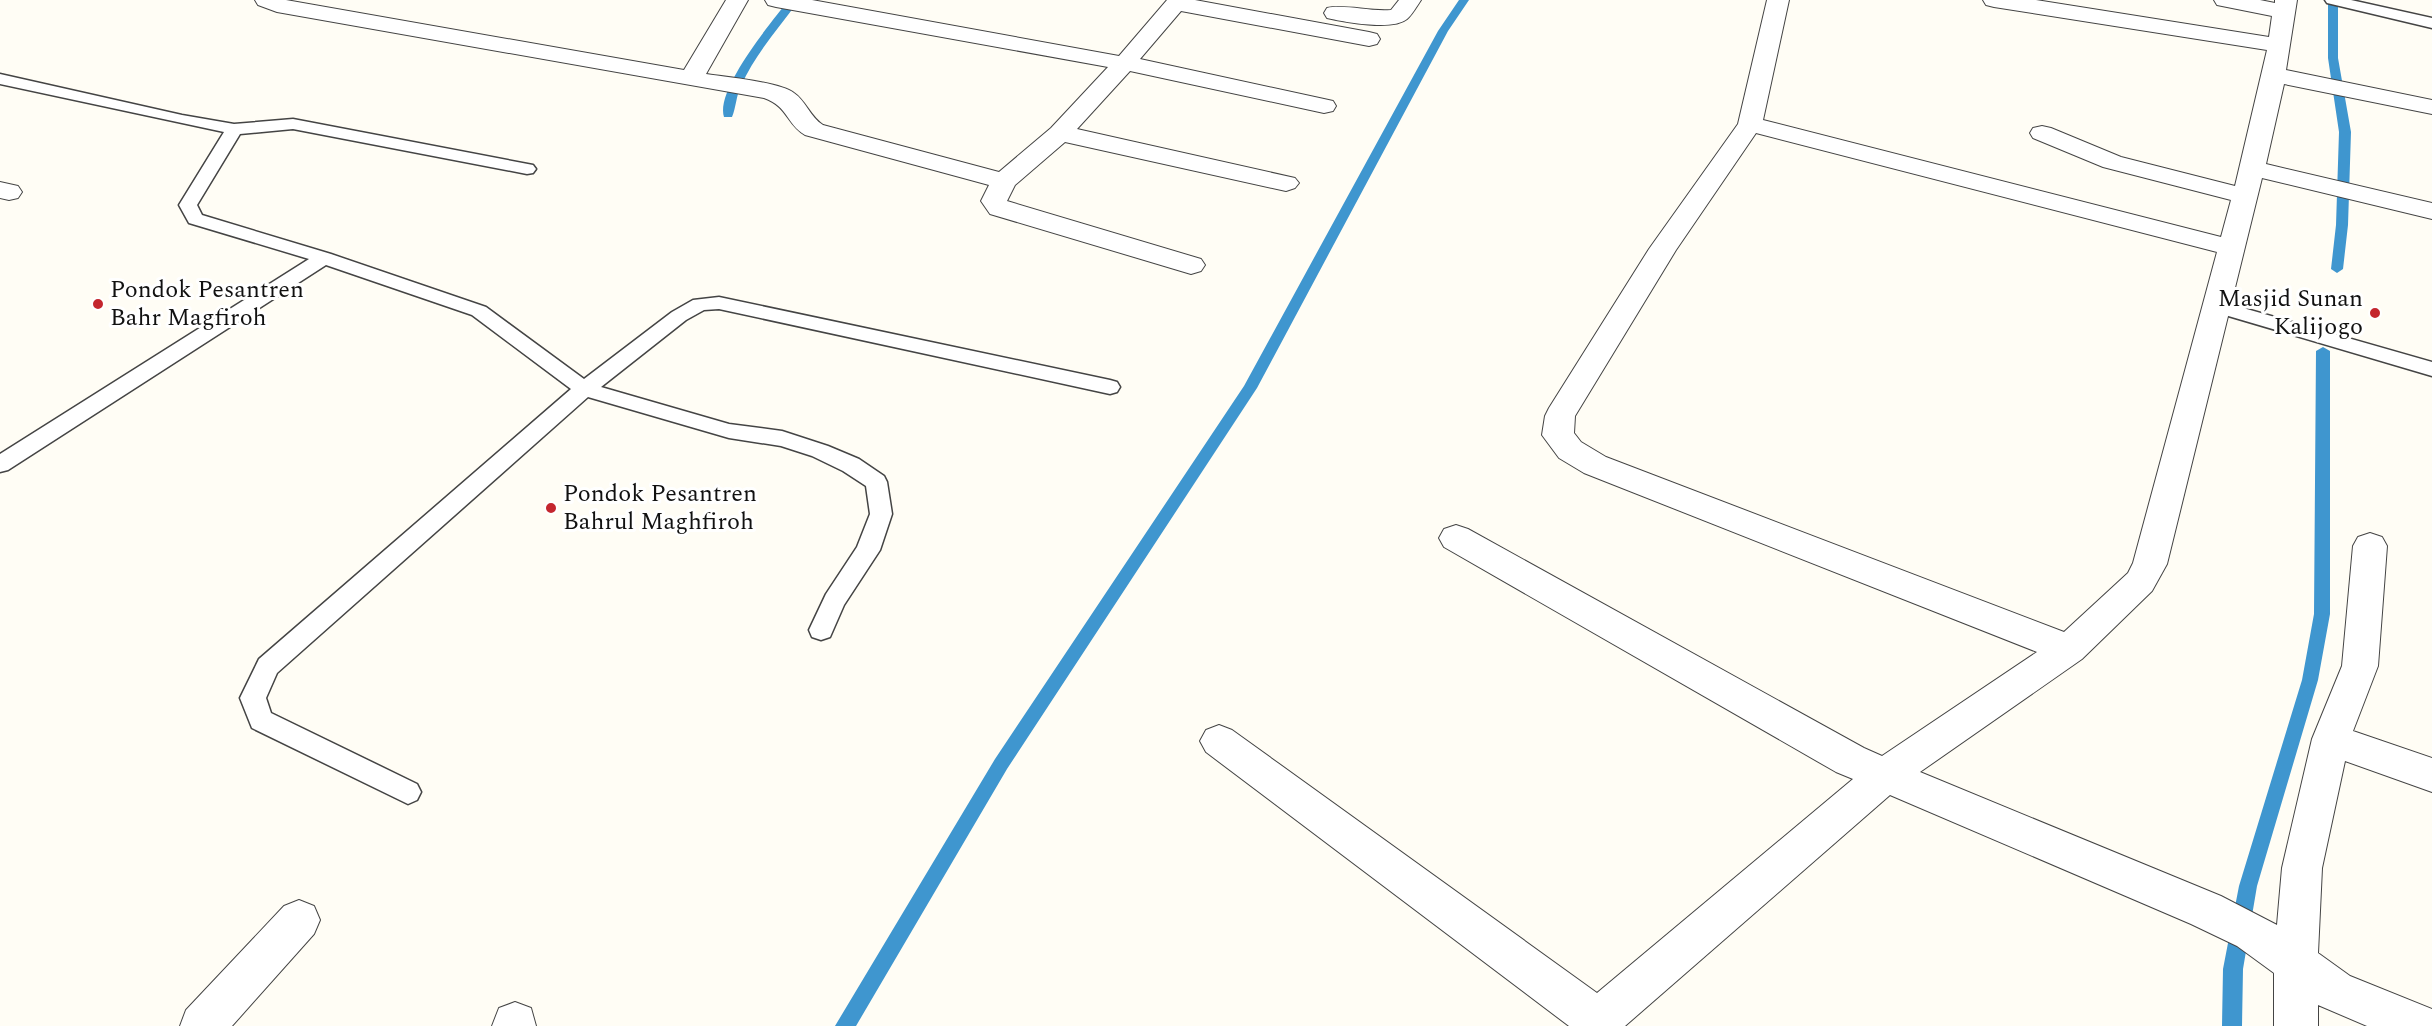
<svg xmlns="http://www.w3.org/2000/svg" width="2432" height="1026" viewBox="0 0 2432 1026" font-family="Spectral,serif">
	<rect width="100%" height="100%" fill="#fffdf5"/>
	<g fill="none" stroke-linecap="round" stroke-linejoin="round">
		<!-- stream -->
		<path fill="#3f96cf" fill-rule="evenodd" d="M789,0h10c-20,28 -44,54 -58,86 -5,10 -5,22 -9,31h-8c-9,-27 47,-95 65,-117z
			M1459,0h10l-21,31 -191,357 -250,381 -151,257h-21l160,-267 249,-373 194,-355z
			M2328,0h10v58l13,74 -3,93 -5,44 -6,4 -6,-4 5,-44 3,-93 -11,-74z
			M2323,347l7,4v263l-12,66 -61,206 -14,83 -1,57h-20l1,-57 16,-83 63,-206 12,-66 2,-263z"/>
		<defs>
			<path id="service" d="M2325,0h26l81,18v10l-105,-25z
				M0,74l182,41 52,9 59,-5 240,46 3,4 -3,4 -6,1 -234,-45 -53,5 -43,71 5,10 129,39 155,53 98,72 88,-67 21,-12 26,-3 391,83 7,2 3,5 -3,5 -7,2 -391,-85 -15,1 -18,10 -85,67 128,37 53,7 46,15 31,13 25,17 3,6 5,32 -12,36 -36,55 -14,32 -9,3 -9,-3 -3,-7 17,-36 31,-47 13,-33 -4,-28 -23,-15 -31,-15 -31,-10 -52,-8 -141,-41 -311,276 -11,25 5,15 146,71 4,8 -4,8 -9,4 -156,-76 -12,-30 19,-39 312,-270 -99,-74 -146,-50 -318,205 -8,2v-18l309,-195 -120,-36 -10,-18 45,-73 -224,-48z
				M2215,300l217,62v14l-224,-66 -3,-4 3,-4z"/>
			<path id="minor" d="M255,0h31l398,70 42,-70h22l-42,74c20,3 74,8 88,19 12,8 16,24 29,32l176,47 52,-44 57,-61 -332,-60 -8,-2 -3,-5h47l307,56 48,-56h28l174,32 8,2 3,5 -3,5 -8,2 -188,-35 -41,48 184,40 9,2 3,5 -3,5 -9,2 -194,-42 -53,58 218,49 4,5 -4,5 -9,3 -221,-49 -50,43 -8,16 194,58 4,6 -4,6 -10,3 -201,-60 -9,-13 8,-16 -184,-50c-19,-11 -16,-28 -41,-37l-487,-86 -19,-7z
				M1399,0h22c-4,6 -9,15 -14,19 -14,12 -63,3 -80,-1l-3,-5 3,-5c18,-4 43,4 64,2z
				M1767,0h22l-26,120 458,117 10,-37 -128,-33 -70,-29 -3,-5 3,-5 9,-2 9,2 70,29 114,29 32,-136 -273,-43 -8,-2 -3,-5h53l233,37 3,-21 -55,-11 -3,-5h46l15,3v-3h22l-11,70 146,30v14l-148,-30 -18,80 166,39v16l-170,-41 -95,386 -15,27 -70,68 -162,113 301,124 56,29 5,-57 30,-129 30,-73 11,-120 5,-9 12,-4 12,4 5,9 -9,120 -25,65 79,27v34l-87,-31 -23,107 -4,85 32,23 82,33v17h-65l-49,-21v21h-44v-53l-37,-27 -46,-22 -301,-129 -265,231h-56l-363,-274 -6,-11 6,-11 13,-5 13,5 365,263 256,-214 -17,-7 -392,-225 -5,-9 5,-9 12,-4 12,4 396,219 18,8 155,-104 -453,-179 -25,-15 -17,-23 3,-19 4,-8 100,-159 89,-125zM1756,133l461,119 -84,311 -5,10 -64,59 -458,-175 -25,-15 -7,-9 1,-17 101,-166z
				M0,182l18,4 4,6 -4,6 -9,2 -9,-2z
				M299,900l15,6 6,14 -6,14 -82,92h-52l6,-16 98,-104z
				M515,1002l16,6 5,18h-44l7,-18z"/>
		</defs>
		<!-- service casing -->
		<use href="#service" stroke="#444" stroke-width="3"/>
		<!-- minor casing -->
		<use href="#minor" stroke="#444" stroke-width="2"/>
		<!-- service -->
		<use href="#service" fill="#fff" fill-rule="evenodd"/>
		<!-- minor -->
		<use href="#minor" fill="#fff" fill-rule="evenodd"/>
	</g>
	<!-- markers -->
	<g fill="#c4262e" stroke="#fff" stroke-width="2">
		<circle cx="98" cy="304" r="6"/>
		<circle cx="2375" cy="313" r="6"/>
		<circle cx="551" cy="508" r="6"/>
	</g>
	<g text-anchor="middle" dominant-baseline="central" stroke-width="6" stroke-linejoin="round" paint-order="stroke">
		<!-- poi labels -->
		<g font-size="24" fill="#111" stroke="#fff" text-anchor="start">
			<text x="110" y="290">Pondok Pesantren<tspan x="110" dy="28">Bahr Magfiroh</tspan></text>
			<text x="2363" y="299" text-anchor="end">Masjid Sunan<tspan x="2363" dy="28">Kalijogo</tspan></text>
			<text x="563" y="494">Pondok Pesantren<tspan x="563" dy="28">Bahrul Maghfiroh</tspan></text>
		</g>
	</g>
</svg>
